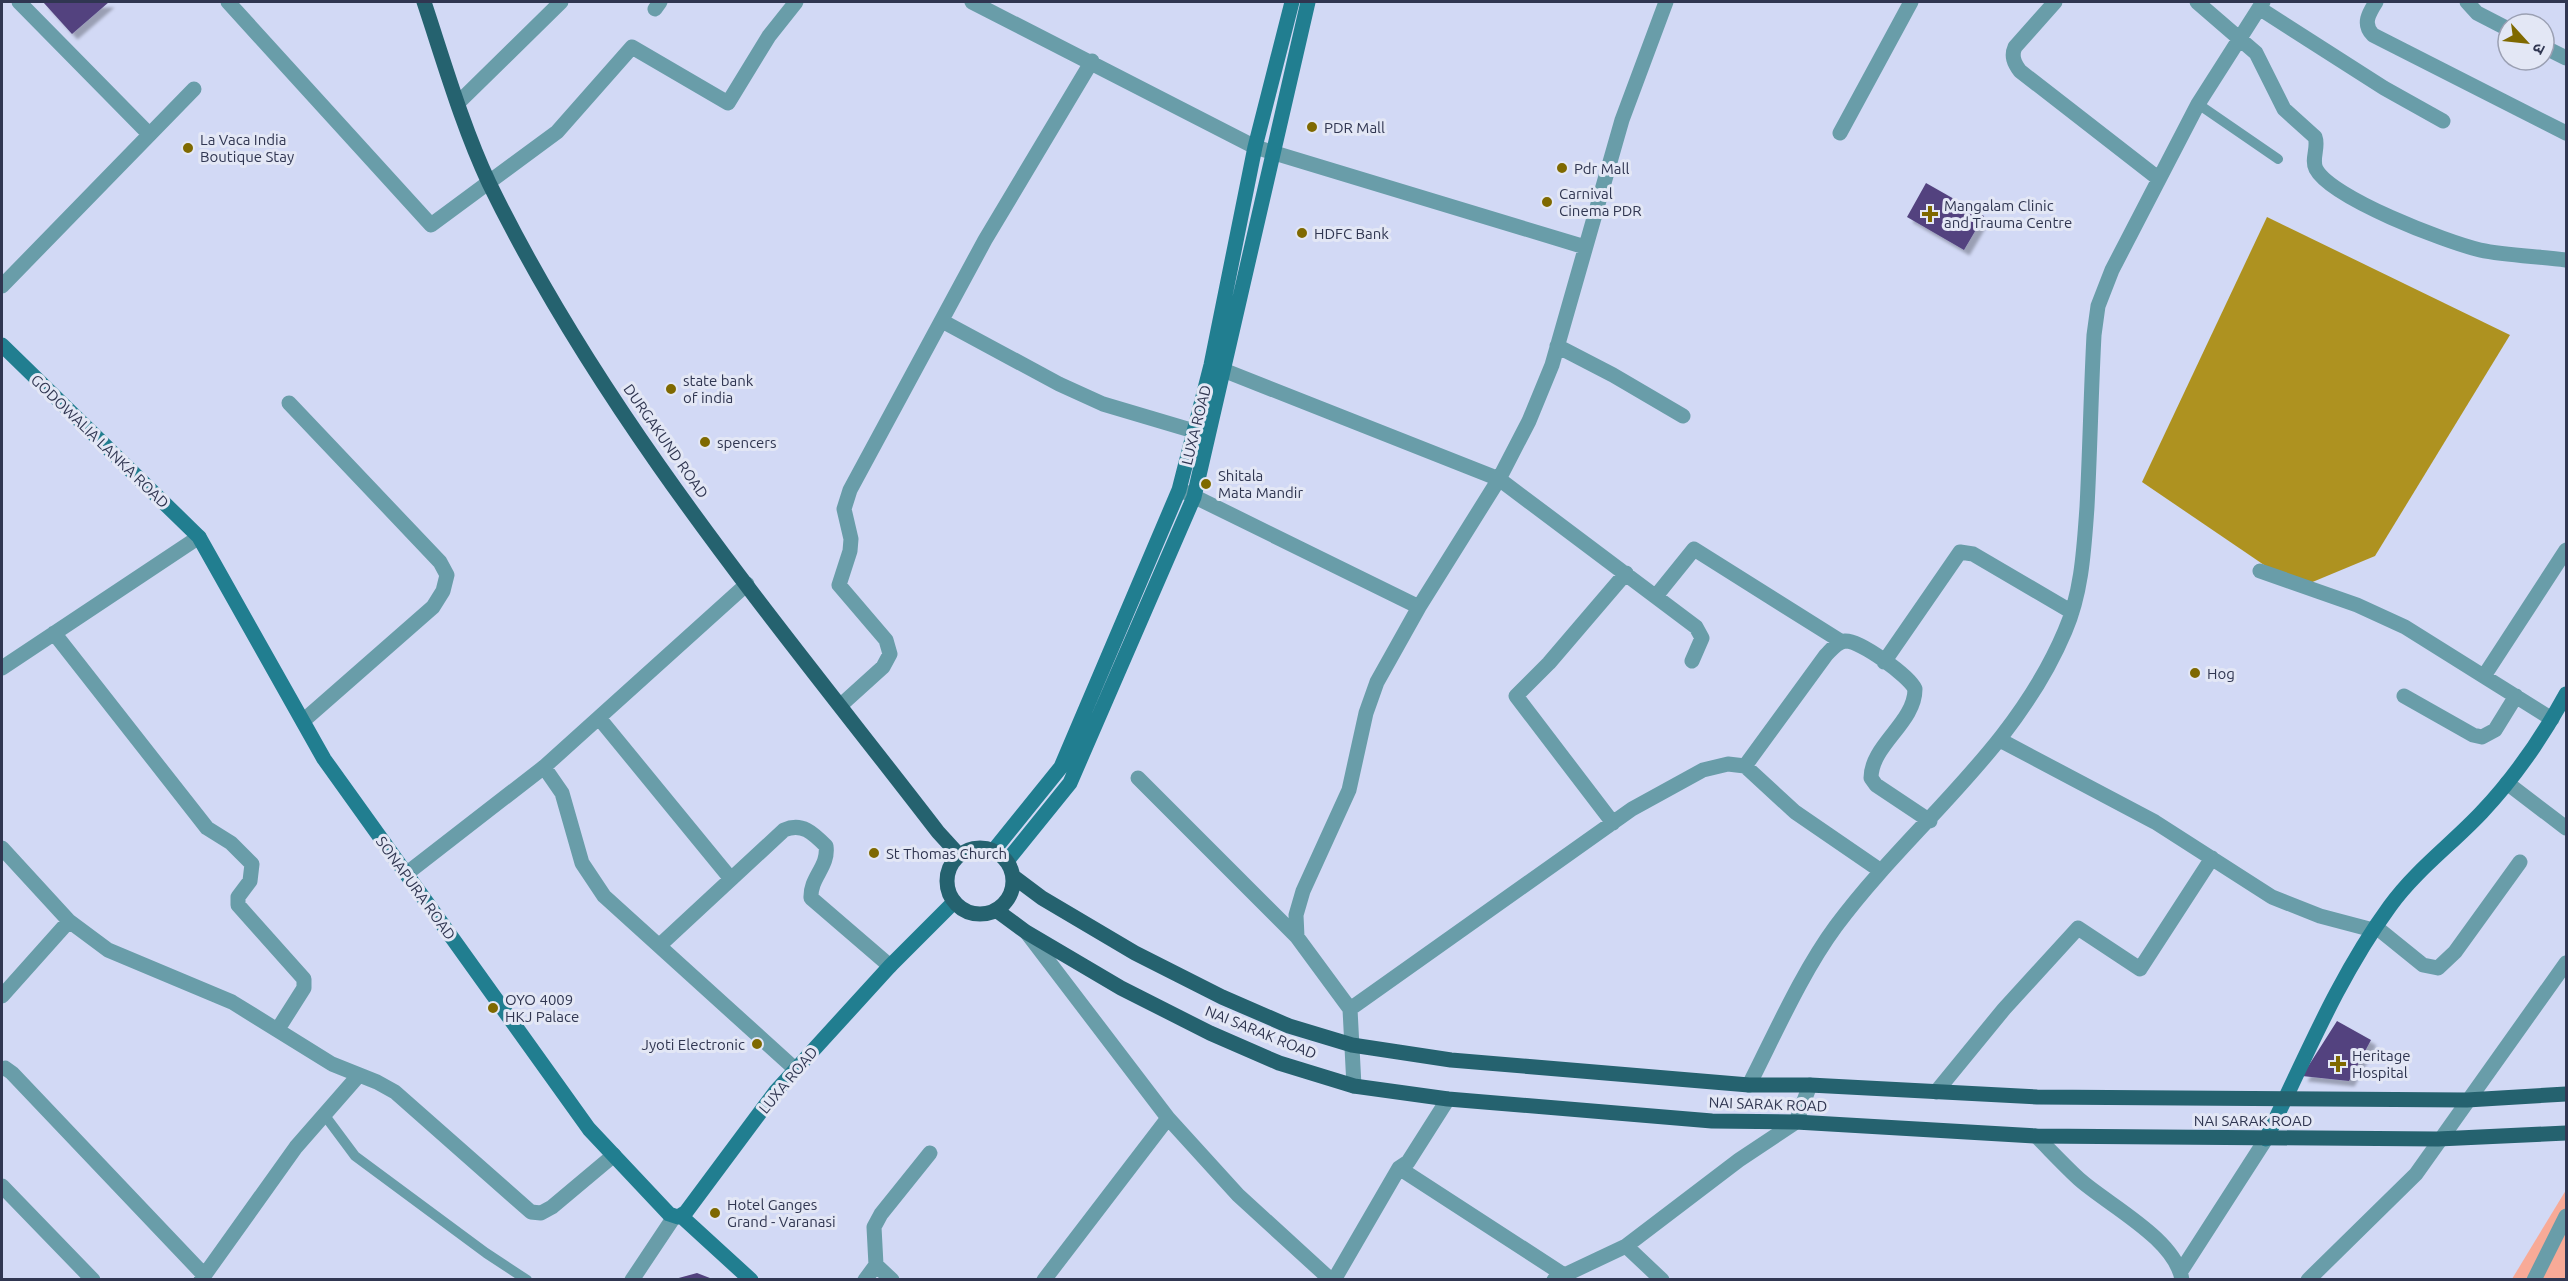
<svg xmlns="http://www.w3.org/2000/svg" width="2568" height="1281" viewBox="0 0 2568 1281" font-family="Ubuntu,'Noto Sans Devanagari',sans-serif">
	<defs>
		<filter id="shadow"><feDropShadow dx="5.5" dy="5.5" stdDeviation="1.5" flood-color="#0004"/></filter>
	</defs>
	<rect width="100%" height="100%" fill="#d2d9f5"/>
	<!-- green -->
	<path fill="#f8aa97" d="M2566,1190v89h-54z"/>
	<!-- water -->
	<path fill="#ae9220" d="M2267,217l243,118 -135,221 -77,32 -156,-106z"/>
	<!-- building -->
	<path fill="#53437f" filter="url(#shadow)" d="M43,2h66l-37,32z
		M1926,183l58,33 -20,34 -57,-33z
		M2337,1021l34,19 -22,41 -47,-5z
		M697,1273l18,7h-40v-1z"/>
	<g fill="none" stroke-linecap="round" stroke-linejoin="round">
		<!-- lane -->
		<path stroke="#699da9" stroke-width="10" d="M2198,104l80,55
			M323,1113l32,43 131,97 41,27"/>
		<!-- street -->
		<path stroke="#699da9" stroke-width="15" d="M19,2l129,131
			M228,2l203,223 126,-93 75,-85 96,56 41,-67 27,-34
			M972,2l283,145 330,100
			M2055,2l-40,45c-4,9 -1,16 5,24l139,108
			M2197,2l59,51 28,56 31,28c4,10 -4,22 1,32 15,29 130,73 164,81 28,6 58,6 86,10
			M2376,2c-7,11 -14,22 -3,33l193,98
			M2467,2l10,11 31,16
			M2259,8l125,80 59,33
			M655,9l5,-7
			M2544,47l22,11
			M458,103l103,-101
			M1840,133l71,-131
			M2,286l192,-197
			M942,321l117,63 44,20 91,27
			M1557,346l56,29 70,41
			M1213,366l286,113 197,148 6,11 -10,23
			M289,403l151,159 7,13 -4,16 -10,16 -130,114
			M1185,492l234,115
			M2260,571l97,34 48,22 147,92
			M1656,596l38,-47 148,93
			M54,633l153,195 24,15 21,21 -2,17 -12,16v8l66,74v9l-26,41
			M1884,662l76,-110 13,2 99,58
			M2,668l197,-131
			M2484,676l82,-126
			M2404,696l69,39 9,2 13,-7 21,-34
			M841,705l42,-38 7,-13 -4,-14 -47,-55 11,-34 1,-12 -7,-30 6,-19 135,-250 107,-179
			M599,718l132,161
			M2000,740l155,82 117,75 48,19 53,14
			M1745,766l81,-111c6,-6 11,-13 19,-14 15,-1 64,35 70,48 0,34 -44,56 -44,89l5,7 54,36
			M544,767l18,26 20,70 22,33 191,173
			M1138,778l159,159
			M2507,783l59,45
			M1613,823l-97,-127 33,-33 77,-90
			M2,848l67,73 39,29 124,52 100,62 45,18 18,10 136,120 10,1 11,-6 62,-52
			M406,874l138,-107 203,-183
			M2376,927l47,38 15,3 17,-16 65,-90
			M1027,933l141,185 70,77 93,85
			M660,945l124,-115c18,-8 29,3 42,16 3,21 -16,31 -15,52l79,68
			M2,996l67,-75
			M1350,1009l282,-200 71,-39 25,-6 17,2 50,46 86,59
			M2,1069l3,-1 7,5 192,202
			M1749,1085c26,-51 53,-113 87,-159 75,-101 178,-174 229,-295 17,-39 19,-83 22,-124 3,-57 4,-115 7,-172l4,-29 14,-36 86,-166 65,-102
			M1354,1086l-4,-77 -53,-72 -1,-22 7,-24 46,-101 17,-77 11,-31 42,-75 80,-128 30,-58 23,-56 70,-245 44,-118
			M1936,1092l68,-83 74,-81 62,41 72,-111
			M2036,1136c14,14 28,29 43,43 29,26 97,60 103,101
			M1399,1168l165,107
			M2,1186l91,94
			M1626,1246l36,34
			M876,1265l16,15
			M2181,1271l85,-132
			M201,1280l95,-133 63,-72
			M632,1280l42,-63
			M865,1280l11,-15 -2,-38 7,-13 49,-61
			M1044,1280l124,-162
			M1334,1280l65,-112 9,-6 40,-63
			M1554,1280l72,-34 113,-86 57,-38 14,-37
			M2308,1280l108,-106 150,-211
			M2534,1280l32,-64"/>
		<!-- secondary -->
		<path stroke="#217e90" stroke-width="15" d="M2,345l197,192 125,222 265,370 80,85 9,3 8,-5 90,-121 114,-125 64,-64
			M994,850l67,-83 118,-277 32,-125 44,-218 37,-145
			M1007,861l63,-78 124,-286 114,-495
			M2266,1139c38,-78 72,-162 124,-233 26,-36 62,-62 92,-94 33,-35 61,-76 84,-118
			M681,1216l70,64"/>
		<!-- primary -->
		<path stroke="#25626f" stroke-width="15" d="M424,2c20,60 38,123 65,181 116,238 289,441 449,649l21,23
			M947 881a33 33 0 1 1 66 0a33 33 0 1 1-66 0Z
			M1014,877l28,21 93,55 87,44 67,29 63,19 99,15 298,25h61l227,12 430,3 99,-6
			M996,910l30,22 95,56 89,45 69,30 75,23 94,13 264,22 84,1 240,14 402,3 128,-6"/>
	</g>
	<!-- markers -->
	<g fill="#7f6900" stroke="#e3e7f5" stroke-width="2">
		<circle cx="1312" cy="127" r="6"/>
		<circle cx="188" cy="148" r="6"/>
		<circle cx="1562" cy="168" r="6"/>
		<circle cx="1547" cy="202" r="6"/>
		<path d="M1927 205h6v6h6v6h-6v6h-6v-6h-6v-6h6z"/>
		<circle cx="1302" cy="233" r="6"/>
		<circle cx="671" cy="389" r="6"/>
		<circle cx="705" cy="442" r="6"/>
		<circle cx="1206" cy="484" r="6"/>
		<circle cx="2195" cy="673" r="6"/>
		<circle cx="874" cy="853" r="6"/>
		<circle cx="493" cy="1008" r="6"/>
		<circle cx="757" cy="1044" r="6"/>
		<path d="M2335 1055h6v6h6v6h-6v6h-6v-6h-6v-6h6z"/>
		<circle cx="715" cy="1213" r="6"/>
	</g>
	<g text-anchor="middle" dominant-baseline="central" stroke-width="6" stroke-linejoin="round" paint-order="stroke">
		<!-- poi labels -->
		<g font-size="15" fill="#303651" stroke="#e3e7f5" text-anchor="start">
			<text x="1324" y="127">PDR Mall</text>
			<text x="200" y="139">La Vaca India<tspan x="200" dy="17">Boutique Stay</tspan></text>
			<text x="1574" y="168">Pdr Mall</text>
			<text x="1559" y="193">Carnival<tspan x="1559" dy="17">Cinema PDR</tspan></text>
			<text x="1944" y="205">Mangalam Clinic<tspan x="1944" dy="17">and Trauma Centre</tspan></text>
			<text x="1314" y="233">HDFC Bank</text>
			<text x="683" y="380">state bank<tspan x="683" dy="17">of india</tspan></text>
			<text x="717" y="442">spencers</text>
			<text x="1218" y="475">Shitala<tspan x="1218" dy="17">Mata Mandir</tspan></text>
			<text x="2207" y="673">Hog</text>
			<text x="886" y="853">St Thomas Church</text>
			<text x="505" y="999">OYO 4009<tspan x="505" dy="17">HKJ Palace</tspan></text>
			<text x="745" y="1044" text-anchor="end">Jyoti Electronic</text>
			<text x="2352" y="1055">Heritage<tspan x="2352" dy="17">Hospital</tspan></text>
			<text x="727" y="1204">Hotel Ganges<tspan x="727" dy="17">Grand - Varanasi</tspan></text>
		</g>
		<!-- street labels -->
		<g font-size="15" fill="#303651" stroke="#e3e7f5">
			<text transform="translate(1196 425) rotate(-76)">LUXA ROAD</text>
			<text transform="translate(100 441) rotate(44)">GODOWALIA LANKA ROAD</text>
			<text transform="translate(666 441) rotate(55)">DURGAKUND ROAD</text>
			<text transform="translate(416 888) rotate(54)">SONAPURA ROAD</text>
			<text transform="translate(1261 1032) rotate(22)">NAI SARAK ROAD</text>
			<text transform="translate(788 1080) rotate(-50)">LUXA ROAD</text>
			<text transform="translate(1768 1104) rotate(2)">NAI SARAK ROAD</text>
			<text x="2253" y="1120">NAI SARAK ROAD</text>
		</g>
	</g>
	<!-- border -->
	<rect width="2568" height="1281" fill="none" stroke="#303651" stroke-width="6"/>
	<!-- north arrow -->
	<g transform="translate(2526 42) rotate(117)"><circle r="28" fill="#e3e7f5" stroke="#9ba0b3" stroke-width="1.5"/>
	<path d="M0-4.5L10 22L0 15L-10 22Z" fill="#7f6900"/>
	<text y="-9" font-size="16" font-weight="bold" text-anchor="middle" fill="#303651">उ</text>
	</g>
</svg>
